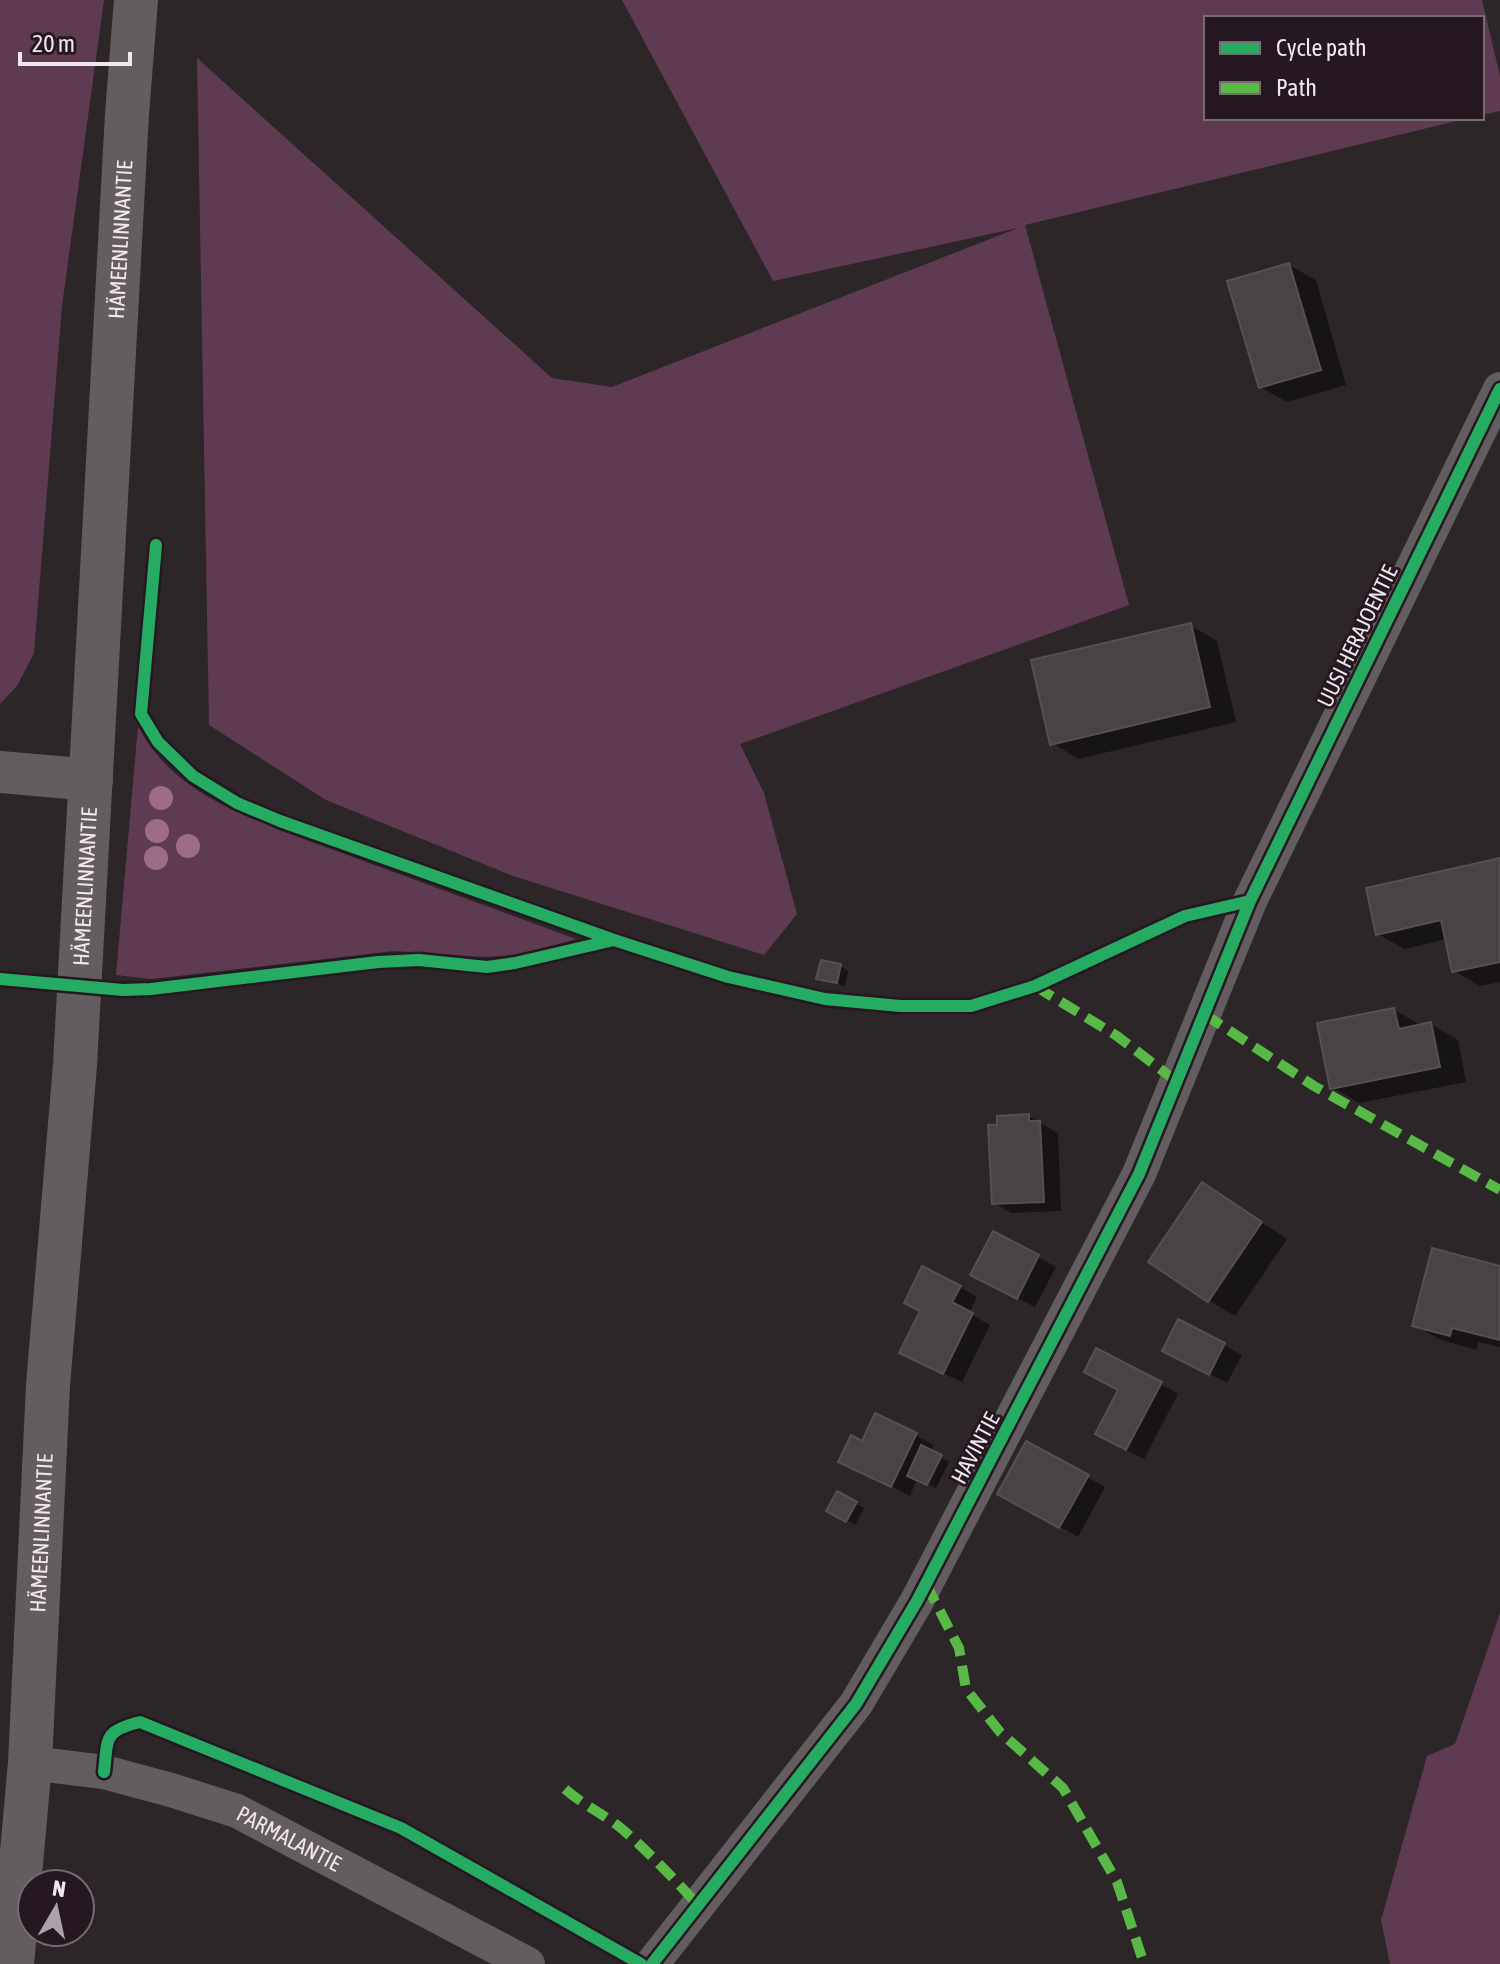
<svg xmlns="http://www.w3.org/2000/svg" width="1500" height="1964" viewBox="0 0 1500 1964" font-family="'Asap Condensed',sans-serif">
	<rect width="100%" height="100%" fill="#2c2629"/>
	<!-- green -->
	<path fill="#5f3b51" d="M0,0h104l-42,306 -28,347 -17,33 -17,18z
		M622,0h860l18,76v35l-18,4v-97h-276v100h263l-444,107 104,380 -389,139 24,49 33,121 -33,41 -251,-79 -187,-76 -117,-75 -12,-667 355,320 60,9 406,-159 -245,53z
		M138,726c30,58 84,80 141,104l297,109 -55,16 -38,2 -89,-6 -242,28 -36,-4z
		M1500,1613v351h-110l-9,-44 46,-164 28,-12z"/>
	<!-- shadow -->
	<path fill="#0007" d="M1289,265l27,15 30,105 -59,17 -27,-15z
		M1190,625l27,16 19,81 -158,37 -26,-16z
		M1500,860v122l-20,4 -26,-15 -7,-32 -43,10 -26,-15z
		M840,966l8,5 -3,15 -26,-8z
		M1394,1010l27,15 10,-1 27,16 8,42 -107,21 -27,-16z
		M1028,1116l30,17 3,78 -50,2 -17,-10z
		M1203,1184l84,55 -52,77 -26,-15z
		M994,1233l62,34 -21,40 -45,-23z
		M1500,1268v79l-22,-5 -1,8 -36,-10 -27,-15z
		M960,1287l17,10 -8,16 21,12 -28,57 -43,-20 3,-52z
		M1224,1345l18,10 -15,28 -45,-23z
		M1161,1384l17,10 -34,65 -29,-15z
		M876,1415l58,30 -4,7 19,10 -13,26 -19,-9 -7,17 -55,-28 8,-25z
		M1027,1443l78,44 -27,50 -78,-44z
		M838,1494l26,14 -9,17 -26,-15z"/>
	<!-- building -->
	<path fill="#494346" stroke="#565053" stroke-width="2" d="M1289,263l32,107 -62,18 -32,-107z
		M1191,623l19,84 -160,38 -19,-85z
		M1500,858v104l-48,10 -11,-52 -65,15 -10,-47z
		M821,960l20,4 -4,19 -21,-4z
		M1394,1008l5,21 32,-7 9,45 -110,22 -13,-66z
		M1029,1114v7h11l4,81 -52,2 -4,-79h9v-9z
		M1202,1182l60,40 -54,80 -60,-40z
		M993,1231l46,24 -22,44 -47,-24z
		M1432,1248l68,18v74l-48,-12 -2,8 -38,-10z
		M922,1266l39,20 -9,16 21,11 -30,61 -44,-21 21,-42 -16,-8z
		M1178,1319l47,24 -16,32 -47,-24z
		M1096,1348l66,34 -36,68 -31,-16 23,-44 -34,-18z
		M875,1413l42,20 -26,54 -53,-25 13,-27 11,6z
		M1026,1441l63,34 -30,53 -62,-34z
		M921,1445l21,10 -15,30 -20,-9z
		M837,1491l20,11 -11,20 -20,-11z"/>
	<g fill="none" stroke-linecap="round" stroke-linejoin="round">
		<!-- minor -->
		<g stroke="#635d60" stroke-width="34">
			<path id="s1" d="M30,1763l74,9 67,18 66,21 291,153"/>
			<path d="M652,1964l204,-260 61,-103 222,-427 111,-273 250,-512"/>
		</g>
		<!-- tertiary -->
		<path stroke="#635d60" stroke-width="42" d="M0,772l92,8"/>
		<!-- secondary -->
		<path stroke="#635d60" stroke-width="44" id="s2" d="M12,1964l18,-201 18,-378 27,-320 52,-951 9,-114"/>
		<!-- quiet -->
		<path stroke="#58b947" stroke-width="10" stroke-dasharray="20 10" stroke-linecap="butt" d="M1035,986l82,50 59,45
			M1204,1014l110,72 186,104
			M926,1584l33,64 7,41 34,43 63,56 54,94 27,82
			M565,1789c18,16 39,25 57,40 27,23 52,50 76,76"/>
		<defs>
			<path id="cycleway" d="M156,545l-15,169 17,28 35,34 44,27 43,18 334,119
				M0,979l123,11 28,-1 227,-27 41,-2 68,7 28,-4 99,-23 114,37 97,22 75,7h71l64,-20 150,-70 65,-15
				M104,1772c4,-34 -1,-41 36,-50l261,106 240,136
				M652,1964l204,-260 61,-103 222,-427 111,-273 250,-512"/>
		</defs>
		<!-- cycleway casing -->
		<use href="#cycleway" stroke="#261820" stroke-width="17"/>
		<!-- cycleway -->
		<use href="#cycleway" stroke="#26ab63" stroke-width="12"/>
	</g>
	<!-- trees -->
	<g fill="#9c6c88">
		<circle cx="161" cy="798" r="12"/>
		<circle cx="157" cy="831" r="12"/>
		<circle cx="188" cy="846" r="12"/>
		<circle cx="156" cy="858" r="12"/>
	</g>
	<g text-anchor="middle" dominant-baseline="central" stroke-width="6" stroke-linejoin="round" paint-order="stroke">
		<!-- street labels -->
		<g font-size="22" fill="#f1e7ed" stroke="#261820">
			<text stroke="none"><textPath href="#s2" startOffset="1728">HÄMEENLINNANTIE</textPath></text>
			<text transform="translate(1357 636) rotate(-64)">UUSI HERAJOENTIE</text>
			<text stroke="none"><textPath href="#s2" startOffset="1080">HÄMEENLINNANTIE</textPath></text>
			<text transform="translate(975 1448) rotate(-62)">HAVINTIE</text>
			<text stroke="none"><textPath href="#s2" startOffset="432">HÄMEENLINNANTIE</textPath></text>
			<text stroke="none"><textPath href="#s1" startOffset="272">PARMALANTIE</textPath></text>
		</g>
	</g>
	<!-- legend -->
	<rect x="1204" y="16" width="280" height="104" fill="#261820" stroke="#776b72" stroke-width="2"/>
	<rect x="1220" y="42" width="40" height="12" fill="#26ab63" stroke="#776b72" stroke-width="2"/>
	<text x="1276" y="56" font-size="24" fill="#f1e7ed">Cycle path</text>
	<rect x="1220" y="82" width="40" height="12" fill="#58b947" stroke="#776b72" stroke-width="2"/>
	<text x="1276" y="96" font-size="24" fill="#f1e7ed">Path</text>
	<!-- north arrow -->
	<g transform="translate(56 1908) rotate(9)"><circle r="38" fill="#261820" stroke="#776b72" stroke-width="2"/>
	<path d="M0-6L14 30L0 20L-14 30Z" fill="#aca3a8"/>
	<text y="-12" font-size="22" font-weight="bold" text-anchor="middle" fill="#f1e7ed">N</text>
	</g>
	<!-- scale -->
	<path d="M20 52v12h110v-12" fill="none" stroke="#f1e7ed" stroke-width="4"/>
	<text x="32" y="52" font-size="24" fill="#f1e7ed" stroke="#261820" stroke-width="6" paint-order="stroke">20 m</text>
</svg>
